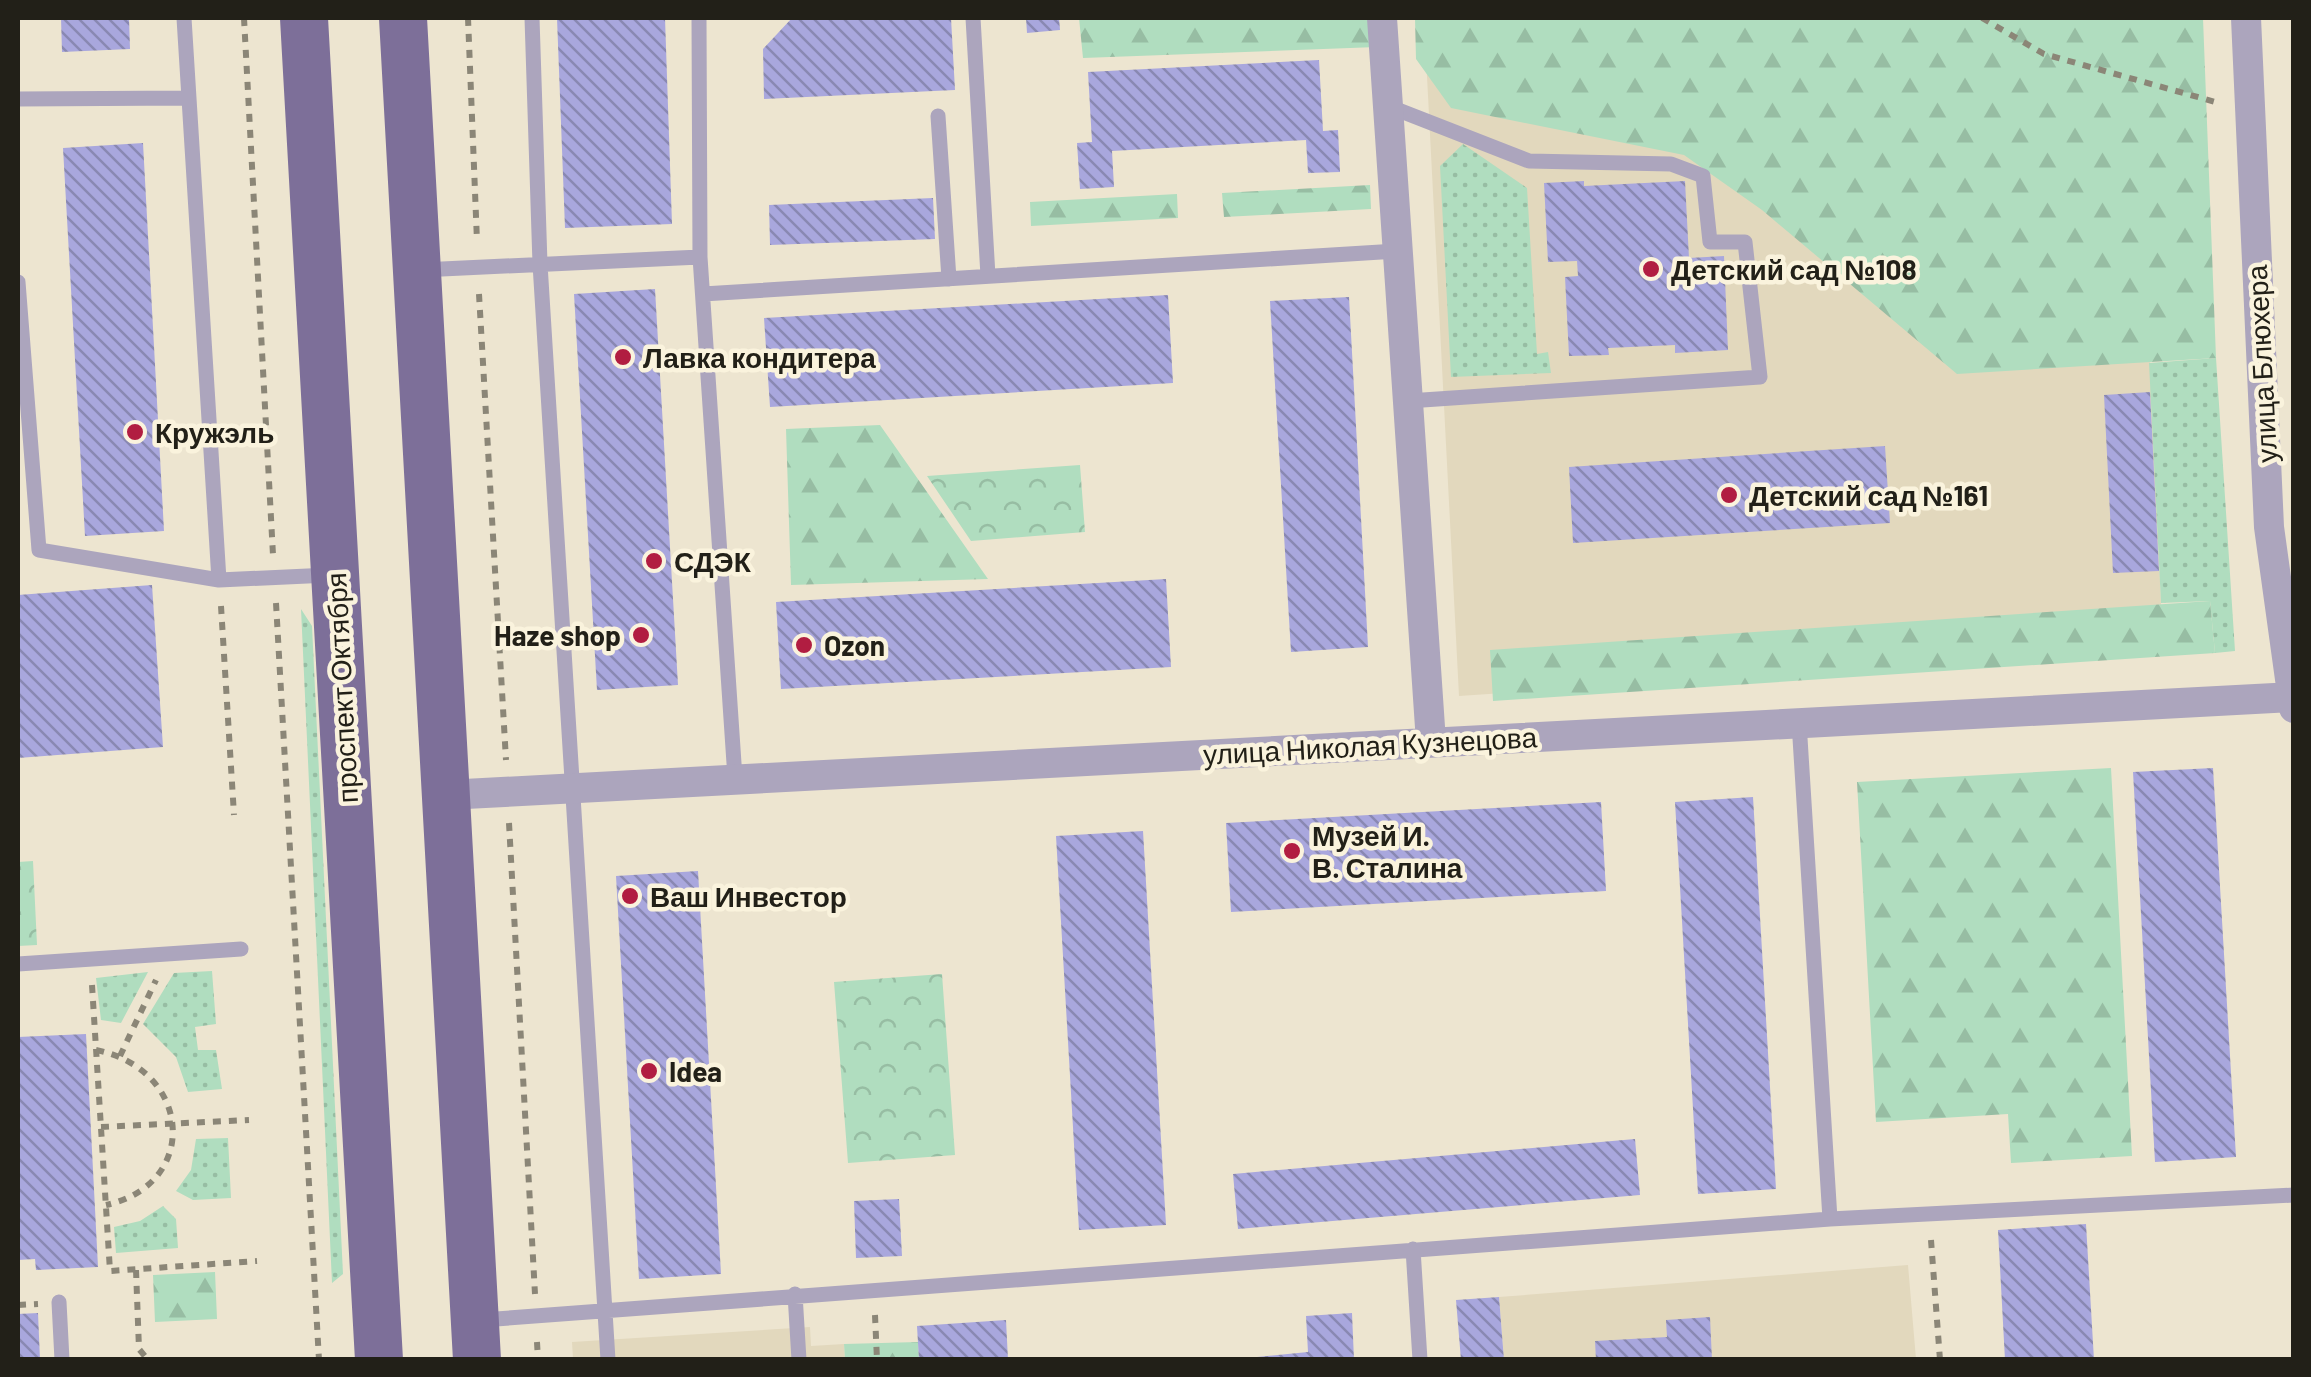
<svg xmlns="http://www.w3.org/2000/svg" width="2311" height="1377" viewBox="0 0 2311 1377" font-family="Barlow,sans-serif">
	<defs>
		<pattern id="grass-dots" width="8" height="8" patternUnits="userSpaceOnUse" patternTransform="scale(2.5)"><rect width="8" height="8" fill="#b0ddbf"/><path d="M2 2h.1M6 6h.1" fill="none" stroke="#97bda3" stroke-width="1.8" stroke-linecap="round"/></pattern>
		<pattern id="forest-firs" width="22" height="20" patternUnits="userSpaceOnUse" patternTransform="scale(2.5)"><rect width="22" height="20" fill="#b0ddbf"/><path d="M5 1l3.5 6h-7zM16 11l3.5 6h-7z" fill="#97bda3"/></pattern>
		<pattern id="park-crowns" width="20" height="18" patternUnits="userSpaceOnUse" patternTransform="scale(2.5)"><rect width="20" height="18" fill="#b0ddbf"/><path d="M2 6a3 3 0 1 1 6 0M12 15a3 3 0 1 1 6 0" fill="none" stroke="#97bda3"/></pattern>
		<pattern id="building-back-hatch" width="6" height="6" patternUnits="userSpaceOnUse" patternTransform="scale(2.5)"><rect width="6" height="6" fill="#a9a7dd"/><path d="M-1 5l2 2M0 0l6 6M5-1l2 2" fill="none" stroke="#8988b2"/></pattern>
	</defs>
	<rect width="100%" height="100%" fill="#ede5d0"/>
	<!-- built -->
	<path fill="#e2d8bd" d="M1424,18l715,97 24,533 -704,48z
		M1908,1265l8,94h-412l-5,-62z
		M810,1327l1,19 33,-2 1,15h-272l-1,-17z"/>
	<!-- grass -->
	<path fill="url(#grass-dots)" d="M1463,144l64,44 10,166 11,-2 3,21 -100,4 -11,-211z
		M2216,358l19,293 -20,2 -5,-52 -49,2 -12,-240z
		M301,609l11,17 31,648 -11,9z
		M212,971l4,53 -21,3 3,23h18l6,39 -34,3 -12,-35 -33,-33 31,-51z
		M148,972l-27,51 -20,-3 -5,-42z
		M228,1138l3,60 -38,2 -17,-9 15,-21 5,-31z
		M163,1206l13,13 2,29 -62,5 -2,-26 26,-6z"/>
	<!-- forest -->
	<path fill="url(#forest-firs)" d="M1079,18h296l2,29 -294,11z
		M1415,18h788l13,340 -259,16 -195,-164 -78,-55 -233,-47 -35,-49z
		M1370,185l1,24 -147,8 -2,-24z
		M1177,194l1,24 -147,8 -1,-24z
		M880,425l108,154 -197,6 -5,-156z
		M2210,601l5,52 -722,48 -3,-51z
		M2111,768l21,388 -121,7 -3,-49 -132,8 -19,-340z
		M215,1272l2,47 -62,3 -2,-47z
		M918,1342l1,17h-74l-1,-15z"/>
	<!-- park -->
	<path fill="url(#park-crowns)" d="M1080,465l5,67 -114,9 -44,-65z
		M33,861l4,84 -19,1v-84z
		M942,974l13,181 -107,8 -14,-181z"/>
	<!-- building -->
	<path fill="url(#building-back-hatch)" d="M61,18h68l1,31 -68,3z
		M557,18h108l7,206 -107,4z
		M792,18h159l4,72 -191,9 -1,-50z
		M1026,18h33l1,12 -33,3z
		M1319,60l4,71 15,-1 2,42 -32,1 -2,-33 -194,11 2,36 -34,2 -3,-46 15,-1 -4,-70z
		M143,143l21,388 -79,5 -22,-388z
		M1584,181v5l101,-5 4,77 35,-2 4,94 -53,3v-8l-67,3 1,7 -40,1 -4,-79 13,-1 -1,-15 -29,1 -4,-79z
		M933,198l2,41 -165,6 -1,-40z
		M655,289l23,396 -81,5 -23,-396z
		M1168,295l5,88 -403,24 -6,-89z
		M1349,297l19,350 -77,5 -21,-351z
		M2150,392l9,179 -46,2 -9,-178z
		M1885,446l5,77 -317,20 -4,-76z
		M1166,579l5,88 -390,22 -5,-87z
		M152,585l11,162 -145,11v-163z
		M2213,768l23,389 -81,5 -22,-390z
		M1753,797l23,392 -78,5 -23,-392z
		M1601,802l5,89 -375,21 -5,-89z
		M1143,831l23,394 -87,5 -23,-394z
		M698,871l23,403 -82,5 -23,-403z
		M86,1034l12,233 -62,3 -1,-11 -17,1v-223z
		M1635,1139l5,56 -402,34 -5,-55z
		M899,1199l3,57 -46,2 -2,-57z
		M2086,1224l8,136h-89l-7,-130z
		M1499,1297l5,63h-43l-5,-60z
		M38,1313l2,47h-22v-46z
		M1352,1313l2,47h-127l81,-8 -2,-36z
		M1710,1317l2,43h-116l-1,-19 72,-4 -1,-17z
		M1006,1320l2,40h-89l-2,-34z"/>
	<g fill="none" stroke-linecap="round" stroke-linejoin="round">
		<!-- path -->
		<path stroke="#8b8677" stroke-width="6" stroke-dasharray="8 8" stroke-linecap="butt" d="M244,18l29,537
			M468,18l9,223
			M1982,18l62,36 175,49
			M479,294l27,466
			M276,603l43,757
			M221,606l13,209
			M509,823l26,471
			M92,985l18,286 147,-10
			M96,1050c96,19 105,134 10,155
			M120,1056l36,-76
			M101,1127l148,-7
			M1931,1240l9,120
			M136,1270l3,79 9,11
			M18,1305l20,-1
			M875,1315l2,45
			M537,1342l1,18"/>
		<!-- lane -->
		<path stroke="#aca5bd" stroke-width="15" d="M184,18l35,562
			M532,18l8,246 68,1096
			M699,18l1,239 35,521
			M973,18l15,258
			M18,99l171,-1
			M1388,106l141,55 142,3 32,12 7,66h35l15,135 -352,24
			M938,116l11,163
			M421,270l279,-13
			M18,282l21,268 180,30 110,-5
			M703,294l694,-43
			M1799,722l31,497
			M18,964l223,-15
			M1413,1249l7,111
			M795,1294l4,66
			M59,1302l3,58
			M482,1320l1348,-101 464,-24"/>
		<!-- street -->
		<path stroke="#aca5bd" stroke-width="30" d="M1382,18l49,724
			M2246,18l23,509 25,181
			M446,795l1848,-98"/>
		<!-- primary -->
		<path stroke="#7d6f99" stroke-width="48" d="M304,18l75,1342
			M403,18l74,1342"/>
	</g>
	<!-- markers -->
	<g fill="#b11d41" stroke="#faf3dd" stroke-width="4">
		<circle cx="1651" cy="269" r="10"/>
		<circle cx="623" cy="357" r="10"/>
		<circle cx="135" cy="432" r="10"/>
		<circle cx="1729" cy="495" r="10"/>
		<circle cx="654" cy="561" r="10"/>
		<circle cx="641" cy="635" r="10"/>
		<circle cx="804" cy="645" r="10"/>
		<circle cx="1292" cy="851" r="10"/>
		<circle cx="630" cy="896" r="10"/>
		<circle cx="649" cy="1071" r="10"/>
	</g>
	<g text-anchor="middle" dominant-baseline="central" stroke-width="9" stroke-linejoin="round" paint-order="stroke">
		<!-- poi labels -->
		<g font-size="28" font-weight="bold" fill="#222018" stroke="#faf3dd" text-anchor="start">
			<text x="1671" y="269">Детский сад №108</text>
			<text x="643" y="357">Лавка кондитера</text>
			<text x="155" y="432">Кружэль</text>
			<text x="1749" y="495">Детский сад №161</text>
			<text x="674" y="561">СДЭК</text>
			<text x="621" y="635" text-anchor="end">Haze shop</text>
			<text x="824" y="645">Ozon</text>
			<text x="1312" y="835">Музей И.<tspan x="1312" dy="32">В. Сталина</tspan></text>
			<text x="650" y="896">Ваш Инвестор</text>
			<text x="669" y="1071">Idea</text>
		</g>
		<!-- street labels -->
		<g font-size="28" fill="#222018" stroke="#faf3dd">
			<text transform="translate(2261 364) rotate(-93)">улица Блюхера</text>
			<text transform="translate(341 688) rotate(-93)">проспект Октября</text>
			<text transform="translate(1370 745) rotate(-3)">улица Николая Кузнецова</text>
		</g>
	</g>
	<!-- border -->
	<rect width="2311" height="1377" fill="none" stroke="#222018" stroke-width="40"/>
</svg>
